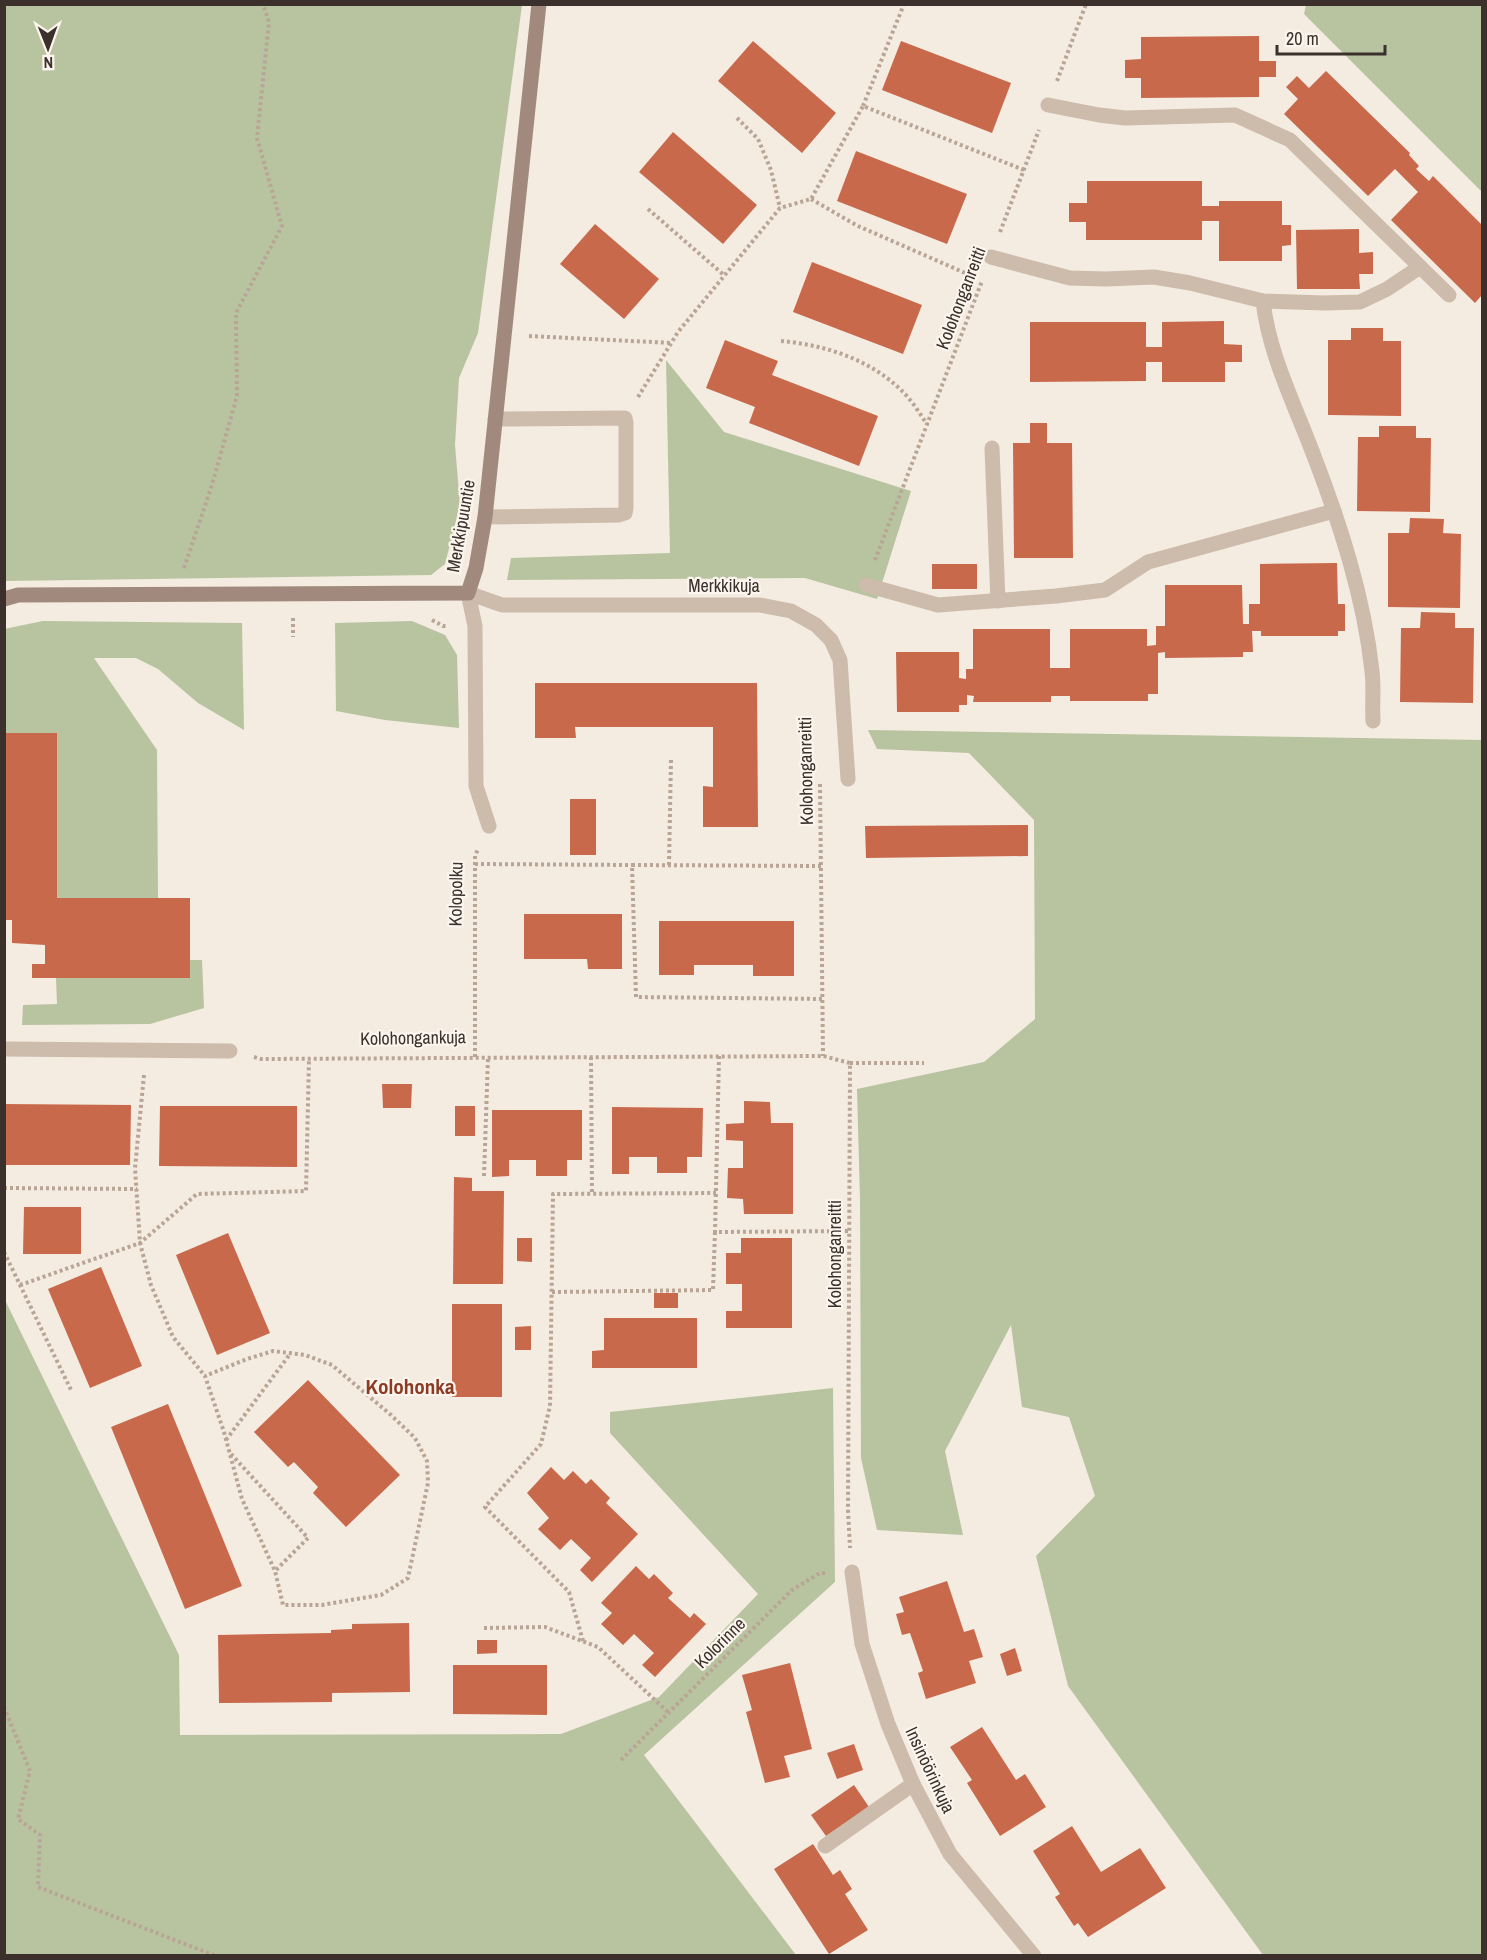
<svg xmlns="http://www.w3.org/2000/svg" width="1487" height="1960" font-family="'Archivo Narrow',sans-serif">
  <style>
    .green { fill: #b8c4a0 }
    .building { fill: #c8694b }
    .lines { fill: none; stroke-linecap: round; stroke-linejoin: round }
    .path { stroke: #b9a596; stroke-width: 4; stroke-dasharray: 3 3; stroke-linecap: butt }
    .lane { stroke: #cdbbac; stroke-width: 15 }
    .street { stroke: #cdbbac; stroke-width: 15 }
    .secondary { stroke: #a18a7d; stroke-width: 15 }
    .labels { text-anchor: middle; stroke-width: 4.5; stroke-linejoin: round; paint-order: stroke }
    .street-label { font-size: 18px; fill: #3b302b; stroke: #fbf5ee }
    .quarter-label { font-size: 21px; font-weight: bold; fill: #8c3b22; stroke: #fbf5ee }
  </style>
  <rect width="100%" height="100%" fill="#f4ebe1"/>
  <!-- green -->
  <g class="green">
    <path d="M4,5H522L478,333L459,378L455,445L460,505L445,564L431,575L5,581Z"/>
    <path d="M1306,5H1482V192L1304,14Z"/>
    <path d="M666,360L724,432L911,491L877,599L805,578L507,580L511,558L670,553Z"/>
    <path d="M43,621L242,623L244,730L198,703L158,669L136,658H94L157,750L158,898H57L5,733L4,629Z"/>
    <path d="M412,621L445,635L457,655L459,728L385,720L336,711L335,623Z"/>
    <path d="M868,730L1482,740V1955H1263L1068,1686L1036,1556L1095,1496L1069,1417L1022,1407L1011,1325L945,1451L963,1535L877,1530L861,1458L860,1199L857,1089L984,1062L1035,1019L1034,820L969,753L877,749Z"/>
    <path d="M190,960H202L204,1008L150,1024L22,1025L23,1005L57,1004L56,978H189Z"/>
    <path d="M5,1300L179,1655L180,1735L561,1734L659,1697L758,1594L610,1433V1412L833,1388L835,1582L644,1755L796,1955H5Z"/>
  </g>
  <!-- building -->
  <g class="building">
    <path d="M1259,36V61H1276V77H1259V97L1141,98V78H1125V60L1141,59V37Z"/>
    <path d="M753,41L836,113L802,153L718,81Z"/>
    <path d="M901,41L1011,83L992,133L882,90Z"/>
    <path d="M1326,71L1410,153L1409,155L1419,166L1416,169L1429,181L1433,176L1482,225V295L1475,303L1391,220L1418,192L1395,169L1368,196L1284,114L1298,99L1286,87L1297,76L1309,88Z"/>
    <path d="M673,132L757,205L723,244L639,172Z"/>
    <path d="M856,151L967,194L947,244L837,201Z"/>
    <path d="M1087,181H1202V206H1219V201H1282V225H1291V245L1282,246V261H1219V221H1202V240H1086V222H1069V203H1087Z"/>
    <path d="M595,224L659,279L624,319L560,264Z"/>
    <path d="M1359,229V253L1373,252V274H1359L1360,289H1297L1296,230Z"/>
    <path d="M812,262L922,305L903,354L793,312Z"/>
    <path d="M1224,321V344L1242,345V362H1225V382H1162V362H1146V381L1030,382V322H1146V347H1162V322Z"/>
    <path d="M1351,328H1383V341H1401V416L1328,415V340H1351Z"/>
    <path d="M725,340L778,361L772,375L878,416L859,466L749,423L755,407L706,388Z"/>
    <path d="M1030,423H1047V443H1072L1073,558H1014L1013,443H1030Z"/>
    <path d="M1379,426H1416V438H1431L1430,512L1357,511L1358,437H1379Z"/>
    <path d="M1410,518L1444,519L1443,533L1461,534L1460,608L1388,607V533H1409Z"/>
    <path d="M1337,563L1338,604H1345V631H1338V636H1261V631H1252L1253,652H1243V657L1165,658V652L1158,653V694H1148V701H1070V696H1051V702H973L974,696L967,695V705H959V712H897L896,652H959V678L966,679V669H973V629H1050V668H1070V629H1147V646L1156,645V626H1165V585H1242L1243,624H1249V604H1260V564Z"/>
    <rect x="932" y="564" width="45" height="25"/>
    <path d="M1421,612L1455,613V628H1474L1473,703L1400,702L1401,628H1420Z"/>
    <path d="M535,683H757L758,827H703V786L713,787V727H575L576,738H535Z"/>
    <path d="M4,733H57V898H190V978H32V964H45V945L12,943V920H4Z"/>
    <rect x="570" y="799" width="26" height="56"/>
    <path d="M1028,825V856L866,858L865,826Z"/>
    <path d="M524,914H622V969H588L587,959H524Z"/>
    <path d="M659,921H794V976H753V965H694V975H659Z"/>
    <path d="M382,1084H412L411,1108H383Z"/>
    <path d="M744,1101L770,1102L771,1123H793V1214H744L743,1199L727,1198L728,1168H743V1141L726,1140V1124L744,1123Z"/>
    <path d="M4,1104L131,1105L130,1165H4Z"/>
    <path d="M160,1106H297V1167L159,1166Z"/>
    <rect x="455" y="1106" width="20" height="30"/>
    <path d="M612,1107L703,1108L702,1157H687V1173H657V1157H629V1174H612Z"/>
    <path d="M492,1110H582V1160H567V1176H536V1160H509V1176L492,1177Z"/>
    <path d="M454,1177L472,1178V1191H504L503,1284H453Z"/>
    <path d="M24,1207H81V1254H23Z"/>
    <path d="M228,1233L270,1333L217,1355L176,1255Z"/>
    <path d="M517,1238H532V1262L517,1261Z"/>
    <path d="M741,1238H792V1328H726V1311H742V1284H726V1253H741Z"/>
    <path d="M101,1267L142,1366L90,1388L48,1289Z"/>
    <rect x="654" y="1293" width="24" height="15"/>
    <rect x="452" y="1304" width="50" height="93"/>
    <path d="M604,1318H697V1368H592V1351L604,1350Z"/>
    <path d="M531,1326V1350H515V1327Z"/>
    <path d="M308,1380L400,1475L346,1527L313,1493L318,1487L294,1462L288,1467L254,1432Z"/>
    <path d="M168,1404L242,1586L185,1609L111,1427Z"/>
    <path d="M551,1467L564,1480L573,1471L586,1484L591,1479L610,1498L606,1503L638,1534L592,1582L580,1570L591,1558L571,1539L560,1550L538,1529L549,1518L527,1493Z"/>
    <path d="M636,1566L649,1579L654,1574L673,1593L668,1598L690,1618L694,1613L706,1624L655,1677L642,1665L654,1653L634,1634L623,1645L601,1624L612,1613L601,1603Z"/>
    <path d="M947,1581L964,1632L974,1629L983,1657L969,1661L976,1683L926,1699L918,1673L923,1671L910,1633L902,1635L896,1614L904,1612L899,1597Z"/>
    <path d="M409,1623L410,1692L332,1693V1702L219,1703L218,1635L331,1633V1630L352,1629V1624Z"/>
    <path d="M477,1640H497V1653L477,1654Z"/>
    <path d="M1015,1648L1022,1671L1007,1676L1000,1654Z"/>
    <path d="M790,1663L812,1749L784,1756L790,1777L765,1783L746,1712L752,1710L742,1675Z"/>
    <path d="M453,1665H547V1715L453,1714Z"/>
    <path d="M982,1727L1016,1780L1025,1774L1046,1807L1000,1836L967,1783L972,1780L950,1747Z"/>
    <path d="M854,1744L863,1770L837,1779L827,1753Z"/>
    <path d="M854,1785L869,1807L826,1836L811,1815Z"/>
    <path d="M1072,1826L1101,1872L1140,1848L1166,1888L1088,1937L1078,1923L1074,1926L1055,1897L1060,1894L1033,1851Z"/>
    <path d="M813,1844L833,1875L840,1870L852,1889L845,1894L868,1930L829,1954L774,1869Z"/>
  </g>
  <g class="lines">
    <!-- path -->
    <g class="path">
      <path d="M1057,81L1086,4"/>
      <path d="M863,106L904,4"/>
      <path d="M737,118L758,139L771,170L780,208"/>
      <path d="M811,199L858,226L972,276"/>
      <path d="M648,209L725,276"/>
      <path d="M1000,232L1039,130"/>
      <path d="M529,336L672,343"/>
      <path d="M781,341C826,345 872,360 904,393C913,402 920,414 927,424"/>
      <path d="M638,397L678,332L780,208L811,199L863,106L1024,170"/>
      <path d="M875,560L982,281"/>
      <path d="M184,568L212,485L237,396L236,313L282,226L257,138L269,22L263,4"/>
      <path d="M293,618V637"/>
      <path d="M432,620L443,626H448"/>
      <path d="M820,784L823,1056"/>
      <path d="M475,864L632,865"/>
      <path d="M669,865L671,759"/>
      <path d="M821,866L632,865L636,997L822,999"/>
      <path d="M719,1056L715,1232L849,1231"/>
      <path d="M254,1057L261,1059L823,1056L850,1063L848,1510L850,1548"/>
      <path d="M475,1057V856L478,849"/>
      <path d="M591,1057L592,1194"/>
      <path d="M850,1063H924"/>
      <path d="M144,1075L135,1168L140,1243L151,1285L173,1337L205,1376L224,1432L242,1499L275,1571L283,1605H322L381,1595L408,1578L428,1483L427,1461L415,1438L391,1415L332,1365L305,1355L273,1351L247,1359L205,1376"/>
      <path d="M484,1176L488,1057"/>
      <path d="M4,1188L137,1189"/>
      <path d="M4,1252L72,1392"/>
      <path d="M20,1285L140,1243L197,1194L306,1191L309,1059"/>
      <path d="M552,1292L713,1290L715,1231"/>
      <path d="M226,1440L290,1354"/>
      <path d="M231,1454L308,1538L275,1571"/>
      <path d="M484,1628L545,1627L598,1647L669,1713"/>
      <path d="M583,1641L569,1592L485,1507L541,1444L550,1406L553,1194L716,1193"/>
      <path d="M4,1707L30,1771L18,1819L40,1835L38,1887L216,1956"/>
      <path d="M621,1760L792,1590L820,1573H827"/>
    </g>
    <!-- lane -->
    <g class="lane">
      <path d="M1048,105L1099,115L1125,118L1235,115L1290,140L1449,295"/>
      <path d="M991,257L1070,278L1106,279L1154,277L1190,283L1263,301L1325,303L1360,302L1387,289L1420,267"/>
      <path d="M1263,301C1269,355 1295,405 1314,456C1340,524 1364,597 1372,671C1374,687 1372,704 1373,721"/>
      <path d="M992,448L998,601"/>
      <path d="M485,517L619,515L625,513L626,508V423L625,418L495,419"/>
      <path d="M866,585L938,605L1056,596L1105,590L1148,562L1334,511"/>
      <path d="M825,1846L913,1784"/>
    </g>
    <!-- street -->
    <g class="street">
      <path d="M468,593L502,605H760L791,611L816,625L831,640L840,660L848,779"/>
      <path d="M468,593L475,626L476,786L489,826"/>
      <path d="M4,1049L230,1051"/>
      <path d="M852,1572L862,1644L888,1724L913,1784L950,1854L1034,1956"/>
    </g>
    <!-- secondary -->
    <path class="secondary" d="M4,599L18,595L468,593L476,568L485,517L539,4"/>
  </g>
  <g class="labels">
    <!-- street labels -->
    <g class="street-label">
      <text transform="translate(961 298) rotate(-69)" y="6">Kolohonganreitti</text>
      <text transform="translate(461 526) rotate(-80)" y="6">Merkkipuuntie</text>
      <text x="724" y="592">Merkkikuja</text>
      <text transform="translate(806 771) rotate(-91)" y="6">Kolohonganreitti</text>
      <text transform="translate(456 894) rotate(-89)" y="6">Kolopolku</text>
      <text transform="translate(413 1038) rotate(-1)" y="6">Kolohongankuja</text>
      <text transform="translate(835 1254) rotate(-90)" y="6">Kolohonganreitti</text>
      <text transform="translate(720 1643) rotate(-45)" y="6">Kolorinne</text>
      <text transform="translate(930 1770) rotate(65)" y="6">Insinöörinkuja</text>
    </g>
    <!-- quarter labels -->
    <g class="quarter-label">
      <text x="410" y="1394">Kolohonka</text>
    </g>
  </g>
  <!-- border -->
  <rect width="1487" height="1960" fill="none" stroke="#3b302b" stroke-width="12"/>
  <!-- north arrow -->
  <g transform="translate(48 48) rotate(179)" stroke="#fbf5ee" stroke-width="4.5" paint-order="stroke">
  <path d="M0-4.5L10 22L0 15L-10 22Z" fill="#3b302b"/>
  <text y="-9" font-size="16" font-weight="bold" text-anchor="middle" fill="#3b302b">N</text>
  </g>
  <!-- scale -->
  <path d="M1277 45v9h108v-9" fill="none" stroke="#3b302b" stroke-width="3"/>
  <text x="1286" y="45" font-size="18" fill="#3b302b" stroke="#fbf5ee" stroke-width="4.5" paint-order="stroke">20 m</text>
</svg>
